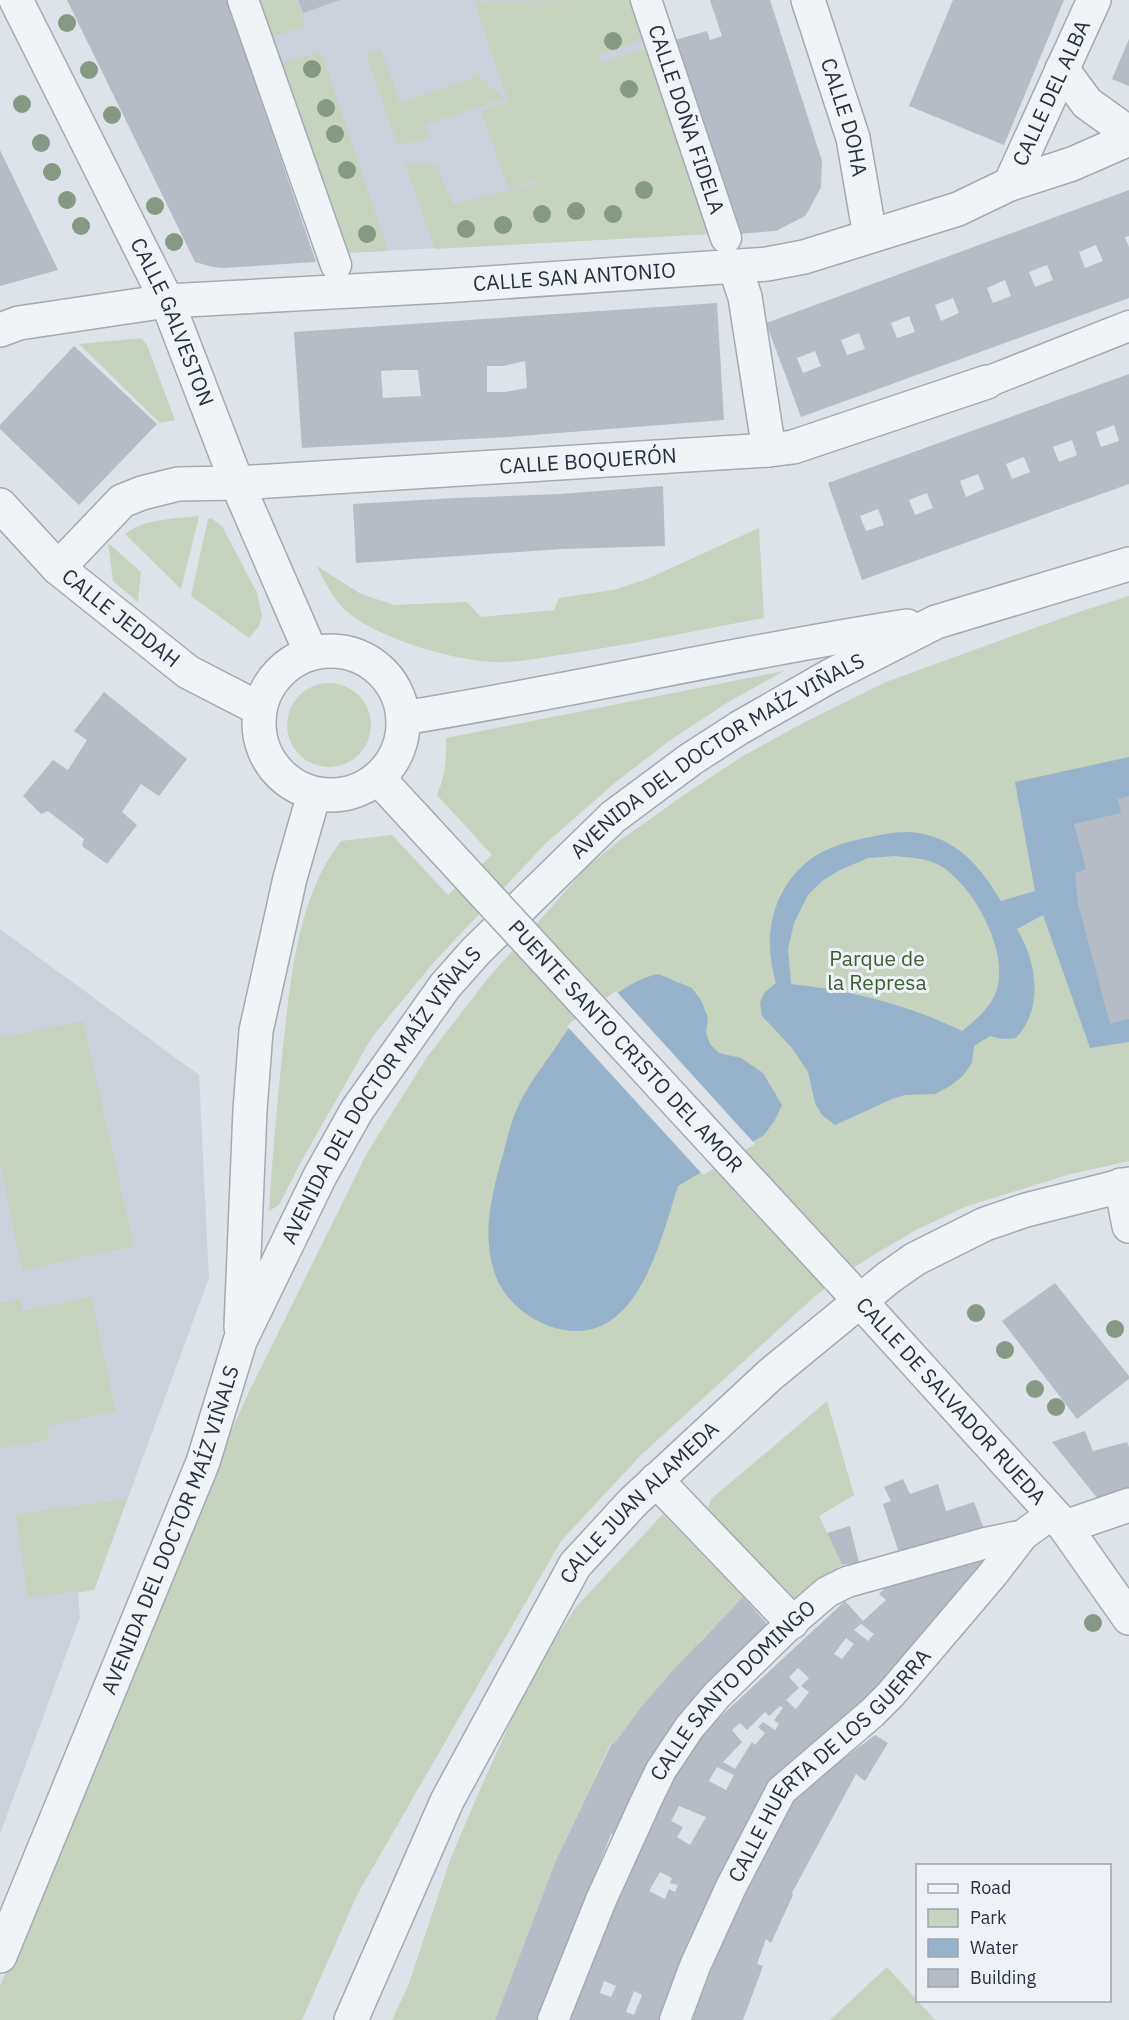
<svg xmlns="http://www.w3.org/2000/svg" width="1129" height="2020" font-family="'IBM Plex Sans',sans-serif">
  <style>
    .built { fill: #ccd2db }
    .green { fill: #c5d3bf }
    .water { fill: #97b3cb; fill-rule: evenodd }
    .pier { fill: #dee3e9 }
    .building { fill: #b5bcc6; fill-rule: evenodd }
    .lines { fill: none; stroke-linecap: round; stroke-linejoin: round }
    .pedestrian-casing { stroke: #a3aab3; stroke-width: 33 }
    .minor-casing { stroke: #a3aab3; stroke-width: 36 }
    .tertiary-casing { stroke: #a3aab3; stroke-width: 36 }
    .pedestrian { stroke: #f1f4f7; stroke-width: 30 }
    .minor { stroke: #f1f4f7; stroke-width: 33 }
    .tertiary { stroke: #f1f4f7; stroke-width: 33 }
    .minor-bridge-casing { stroke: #a3aab3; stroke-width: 36; stroke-linecap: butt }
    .minor-bridge { stroke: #f1f4f7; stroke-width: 33 }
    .tree { fill: #859985 }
    .labels { text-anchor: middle; stroke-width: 6; stroke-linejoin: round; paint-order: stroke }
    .street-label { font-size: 21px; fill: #273141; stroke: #eef2f6 }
    .park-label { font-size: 21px; fill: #3d5d33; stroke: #eef2f6 }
  </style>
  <rect width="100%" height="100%" fill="#dee3e9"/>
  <!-- built -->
  <g class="built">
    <path d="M256,0H631L709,234L344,253Z"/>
    <path d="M0,929L199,1075L209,1278L94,1590L78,1593L80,1617L0,1834Z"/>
  </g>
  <!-- green -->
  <g class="green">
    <path d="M256,0H297L306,27L269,37Z"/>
    <path d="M631,0L644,39L599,55L602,63L647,48L709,234L435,249L405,163L437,165L449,197L455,204L536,184L535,181L509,190L481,111L508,101L474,1Z"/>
    <path d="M381,49L400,103L479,76L504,99L425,125L430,138L398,146L366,54Z"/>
    <path d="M321,52L388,251L344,253L278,65Z"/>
    <path d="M142,338L147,345L175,420L160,423L79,344Z"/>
    <path d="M199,516L181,589L125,534C146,518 174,519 199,516Z"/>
    <path d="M211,518L222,526L257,593L262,616L259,626L249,638L191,596L208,519Z"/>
    <path d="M759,528L764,618C699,630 633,644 567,654C548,656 528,661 509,662C466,665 384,641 350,614C335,603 325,583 317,566L361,594L394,605L467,602L481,617L554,610L559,598L613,590L647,579Z"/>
    <path d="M108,543L141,572L138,602L113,581Z"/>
    <path d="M1129,596V1161L1071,1174L967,1206L916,1230L862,1262L814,1297L641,1455L561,1541L357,1895L302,2020H0V1986L186,1531L248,1394L367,1153L427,1057L489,977L586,868L619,841L684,795L743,756L805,722L886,682L1079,612Z"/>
    <path d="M784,671L730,701L669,741L616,782L546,843L435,961L372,1037L302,1160L279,1205L269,1211C272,1159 277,1108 282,1056C290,986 296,898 341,841L392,835L448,895L492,855L437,795C445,776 447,759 446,738Z"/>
    <circle cx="329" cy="725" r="42"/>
    <path d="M83,1021L134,1246L22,1270L0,1161V1038Z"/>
    <path d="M91,1297L116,1411L47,1426L49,1439L0,1449V1303L20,1299L23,1311Z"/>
    <path d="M827,1401L854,1495L819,1516L842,1565L795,1599L749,1554L708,1508L711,1499Z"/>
    <path d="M127,1499L94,1590L28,1597L16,1514Z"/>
    <path d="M663,1514L743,1597L698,1643L699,1645L642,1707L614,1744L611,1743L556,1860L495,2020H392L408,1986L450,1860L478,1794L533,1672L576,1607Z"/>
    <path d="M887,1967L935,2020H830Z"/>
  </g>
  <!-- water -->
  <g class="water">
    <path d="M1129,757V1042L1090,1048L1043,915L1017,929C1037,962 1044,1008 1016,1038L1002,1039L990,1036L974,1046L972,1063L962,1077L950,1086L935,1094L905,1095L892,1099L835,1125L822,1115L815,1103L808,1072L792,1048L762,1016L760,1002L765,992L776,983C763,940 770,893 807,862C822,849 845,842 865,838C884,834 905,829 924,834C962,843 982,870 1001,901L1035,891L1015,782ZM895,856C912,858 930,858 944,868C975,890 1006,947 998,985C994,1005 977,1019 962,1031C909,1005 849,990 791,984L788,949L794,923L808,895L822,881L840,870L868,858Z"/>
    <path d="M658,974L692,988L701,1000L708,1018L706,1032L710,1044L719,1053L741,1058L763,1073L782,1105L775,1120L764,1135L678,1186C659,1245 635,1356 549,1326C526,1318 503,1298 495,1274C481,1234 492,1194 503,1154C507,1140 510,1125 516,1111C524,1091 539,1071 552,1053C558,1044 565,1032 573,1024C583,1014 598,1006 610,998C627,987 638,978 658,974Z"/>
  </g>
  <!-- pier -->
  <path class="pier" d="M616,991L755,1144L703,1175L567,1026L571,1022Z"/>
  <!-- building -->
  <g class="building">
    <path d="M67,0H227L316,262L224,268L213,267L195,262Z"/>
    <path d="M298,0H340L303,13Z"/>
    <path d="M710,0H770L822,161L821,187L810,208L805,216L776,231L738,234L675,40L707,31L710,40L722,36Z"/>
    <path d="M953,0H1064L1004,145L909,106Z"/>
    <path d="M1129,39V86L1112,79Z"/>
    <path d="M0,150L58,270L0,286Z"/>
    <path d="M1129,190V236L1125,237L1129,247V298L801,417L766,323ZM1096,245L1103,261L1085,268L1079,252ZM1047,265L1053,280L1035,287L1029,272ZM1005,280L1011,296L993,303L987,288ZM953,298L959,313L941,321L935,305ZM909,316L915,332L897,338L891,323ZM859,333L865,349L847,355L841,340ZM815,351L821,366L803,373L797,358Z"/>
    <path d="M717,303L724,420L508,437L302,448L294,332ZM525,361L527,388L505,392H487V366H503ZM400,370H418L421,396L383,398L381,371Z"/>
    <path d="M74,346L157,424L79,505L0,429V425Z"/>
    <path d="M1129,374V484L862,580L828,483ZM1114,425L1119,441L1101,447L1096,432ZM1072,440L1077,455L1059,462L1053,447ZM1024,457L1030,472L1012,479L1006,464ZM978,474L984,489L966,497L960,481ZM927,493L933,508L915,515L909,500ZM878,509L884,525L866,531L860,516Z"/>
    <path d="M663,486L665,546L562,549L356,563L353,504L455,498L560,494Z"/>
    <path d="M104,692L187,759L159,796L141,784L122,812L137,825L107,864L82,846L84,839L48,811L41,814L23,796L53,760L68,770L87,740L74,731Z"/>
    <path d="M1129,796V1019L1110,1024L1078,904L1075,873L1086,869L1074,824L1121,813L1118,799Z"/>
    <path d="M1055,1283L1129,1376V1379L1077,1419L1002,1321Z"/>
    <path d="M1085,1431L1093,1451L1127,1442L1129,1447V1488L1098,1499L1052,1442Z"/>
    <path d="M903,1479L910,1494L938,1484L946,1511L974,1502L984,1529L899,1553L883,1504L891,1501L884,1487Z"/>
    <path d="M850,1526L859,1562L842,1565L827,1533Z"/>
    <path d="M982,1556L986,1564L884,1690L814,1750L663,2020H568L604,1918L693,1737L721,1716L845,1601L863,1621L886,1600L879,1594L889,1584ZM861,1624L874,1634L868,1641L854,1630ZM846,1638L854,1644L842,1659L834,1654ZM798,1668L809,1678L801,1686L809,1692L796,1709L786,1700L799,1688L789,1677ZM780,1706L783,1708L774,1720L779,1724L775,1730L763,1722L758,1727L765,1733L755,1745L752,1742L735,1769L723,1762L742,1742L732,1730L740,1723L747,1730L765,1712L769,1716ZM717,1767L734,1775L726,1790L709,1781ZM679,1806L706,1817L690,1845L677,1837L683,1827L671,1821ZM660,1872L672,1878L670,1883L678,1885L675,1892L669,1889L665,1899L649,1891ZM604,1981L616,1986L611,1997L600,1993ZM634,1991L642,1995L634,2015L626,2012Z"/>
    <path d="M743,1597L771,1628L629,1805L613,1835L611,1834L540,2020H495L556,1860L612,1743L614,1744L642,1706L676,1667Z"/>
    <path d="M875,1735L888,1743L865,1781L856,1774L792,1893L793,1895L771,1943L766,1939L757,1964L763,1966L743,2020H692L730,1920L795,1795Z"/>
  </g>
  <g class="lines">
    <defs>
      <g id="pedestrian">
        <path d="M243,0L336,265"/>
        <path id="s1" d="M646,0L726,238"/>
        <path d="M987,382L1129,326"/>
        <path id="s2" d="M553,2020L601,1900L646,1801L661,1770L689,1728L717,1695L792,1622L827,1592L847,1582L986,1543L1023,1535L1052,1514"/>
        <path id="s3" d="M675,2020L695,1966L731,1887L781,1791L872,1713L891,1694L993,1574L1023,1535"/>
      </g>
      <g id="minor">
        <path id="s4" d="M16,0L167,301L237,483L311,653"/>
        <path id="s5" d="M808,0L853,138L870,236"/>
        <path d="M1062,69L1087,103L1129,133"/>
        <path id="s6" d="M1010,184L1094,0"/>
        <path d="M735,267L745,297L769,450"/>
        <path id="s7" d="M0,330L19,323L167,301L443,286L767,264L804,257L958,209L1010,184L1072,164L1129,139"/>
        <path id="s8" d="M0,505L58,568L188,672L260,709"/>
        <path id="s9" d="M58,568L122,501L142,493L178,484L237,483L769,450L793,447L987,382"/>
        <circle cx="331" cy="723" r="72"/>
        <path d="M378,778L414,817"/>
        <path d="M1121,1185L1129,1226"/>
        <path id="s10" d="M840,1279L1065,1527L1129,1618"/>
        <path d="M656,1480L792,1622"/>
        <path d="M1065,1527L1129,1505"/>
      </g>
      <g id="tertiary">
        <path d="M403,718C572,691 738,652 907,626"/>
        <path d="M241,1327L250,1110L256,1031L290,878L314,794"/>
        <path id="s11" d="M0,1956L203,1462L240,1341L320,1176L357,1110L445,986L476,951L613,817L691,759L739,728L830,676L936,622L1129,564"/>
        <path id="s12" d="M351,2020L447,1801L575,1565L633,1502L771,1374L888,1278L915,1259L985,1224L1026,1210L1129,1184"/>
      </g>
    </defs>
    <!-- pedestrian casing -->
    <use href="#pedestrian" class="pedestrian-casing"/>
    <!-- minor casing -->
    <use href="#minor" class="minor-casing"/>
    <!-- tertiary casing -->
    <use href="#tertiary" class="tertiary-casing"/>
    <!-- pedestrian -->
    <use href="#pedestrian" class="pedestrian"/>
    <!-- minor -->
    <use href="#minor" class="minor"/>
    <!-- tertiary -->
    <use href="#tertiary" class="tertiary"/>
    <defs>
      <g id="minor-bridge">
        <path id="s13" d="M414,817L837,1276"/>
      </g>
    </defs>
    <!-- minor-bridge casing -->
    <use href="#minor-bridge" class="minor-bridge-casing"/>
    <!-- minor-bridge -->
    <use href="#minor-bridge" class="minor-bridge"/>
  </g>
  <!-- trees -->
  <g class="tree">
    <circle cx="67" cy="23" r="9"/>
    <circle cx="613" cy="41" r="9"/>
    <circle cx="312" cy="69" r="9"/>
    <circle cx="89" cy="70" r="9"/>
    <circle cx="629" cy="89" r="9"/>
    <circle cx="22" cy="104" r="9"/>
    <circle cx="326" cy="108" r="9"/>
    <circle cx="112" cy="115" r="9"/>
    <circle cx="335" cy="134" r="9"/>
    <circle cx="41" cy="143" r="9"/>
    <circle cx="347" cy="170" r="9"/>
    <circle cx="52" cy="172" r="9"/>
    <circle cx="644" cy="190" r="9"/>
    <circle cx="67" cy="200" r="9"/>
    <circle cx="155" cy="206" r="9"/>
    <circle cx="576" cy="211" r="9"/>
    <circle cx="542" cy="214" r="9"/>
    <circle cx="613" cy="214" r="9"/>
    <circle cx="503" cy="225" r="9"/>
    <circle cx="81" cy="226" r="9"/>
    <circle cx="466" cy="229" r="9"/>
    <circle cx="367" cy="234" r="9"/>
    <circle cx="174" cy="242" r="9"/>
    <circle cx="976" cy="1313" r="9"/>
    <circle cx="1115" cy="1329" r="9"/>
    <circle cx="1005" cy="1350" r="9"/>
    <circle cx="1035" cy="1389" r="9"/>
    <circle cx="1056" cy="1407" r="9"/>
    <circle cx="1093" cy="1623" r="9"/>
  </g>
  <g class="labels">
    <!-- street labels -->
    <g class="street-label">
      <text dy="7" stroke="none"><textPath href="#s6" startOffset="100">CALLE DEL ALBA</textPath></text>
      <text dy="7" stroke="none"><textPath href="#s5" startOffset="123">CALLE DOHA</textPath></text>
      <text dy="7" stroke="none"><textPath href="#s1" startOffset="126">CALLE DOÑA FIDELA</textPath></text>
      <text dy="7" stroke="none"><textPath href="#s7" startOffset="578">CALLE SAN ANTONIO</textPath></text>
      <text dy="7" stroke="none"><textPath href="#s4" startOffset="358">CALLE GALVESTON</textPath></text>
      <text dy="7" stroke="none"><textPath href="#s9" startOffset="562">CALLE BOQUERÓN</textPath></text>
      <text dy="7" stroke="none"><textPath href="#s8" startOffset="166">CALLE JEDDAH</textPath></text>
      <text dy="7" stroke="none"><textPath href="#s11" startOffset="1431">AVENIDA DEL DOCTOR MAÍZ VIÑALS</textPath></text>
      <text dy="7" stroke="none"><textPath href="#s13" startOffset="312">PUENTE SANTO CRISTO DEL AMOR</textPath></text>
      <text dy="7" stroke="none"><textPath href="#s11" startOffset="945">AVENIDA DEL DOCTOR MAÍZ VIÑALS</textPath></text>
      <text dy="7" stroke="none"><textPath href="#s10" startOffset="165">CALLE DE SALVADOR RUEDA</textPath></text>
      <text dy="7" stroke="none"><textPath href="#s12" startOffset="597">CALLE JUAN ALAMEDA</textPath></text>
      <text dy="7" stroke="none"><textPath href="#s11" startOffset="459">AVENIDA DEL DOCTOR MAÍZ VIÑALS</textPath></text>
      <text dy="7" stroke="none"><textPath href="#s2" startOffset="380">CALLE SANTO DOMINGO</textPath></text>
      <text dy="7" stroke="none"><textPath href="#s3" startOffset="303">CALLE HUERTA DE LOS GUERRA</textPath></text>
    </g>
    <!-- park labels -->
    <g class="park-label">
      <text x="877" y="966">Parque de<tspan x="877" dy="24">la Represa</tspan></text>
    </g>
  </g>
  <!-- legend -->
  <rect x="916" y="1864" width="195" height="138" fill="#eef2f6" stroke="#9ea5ae" stroke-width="1.5"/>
  <rect x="928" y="1884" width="30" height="9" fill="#f1f4f7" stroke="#9ea5ae" stroke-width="1.5"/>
  <text x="970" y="1894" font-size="18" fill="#273141">Road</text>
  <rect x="928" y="1909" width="30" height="18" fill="#c5d3bf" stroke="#9ea5ae" stroke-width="1.5"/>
  <text x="970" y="1924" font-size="18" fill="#273141">Park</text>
  <rect x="928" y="1939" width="30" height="18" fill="#97b3cb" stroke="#9ea5ae" stroke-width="1.5"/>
  <text x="970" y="1954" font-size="18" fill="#273141">Water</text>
  <rect x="928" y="1969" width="30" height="18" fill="#b5bcc6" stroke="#9ea5ae" stroke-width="1.5"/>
  <text x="970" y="1984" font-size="18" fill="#273141">Building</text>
</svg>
